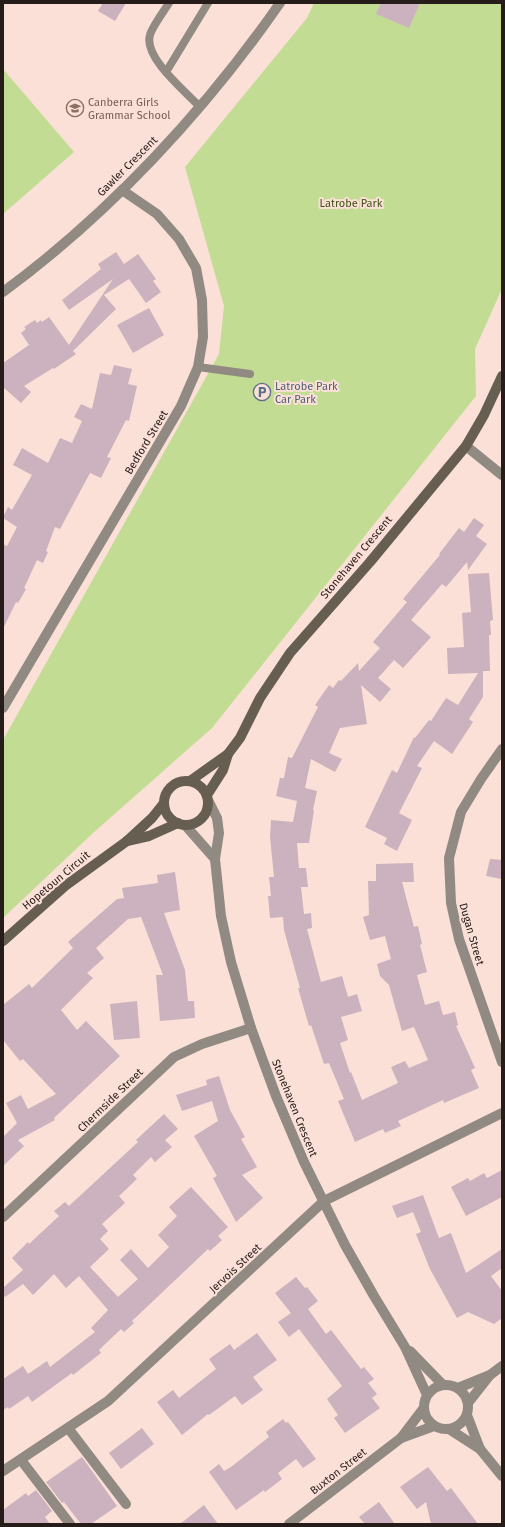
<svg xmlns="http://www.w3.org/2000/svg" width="505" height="1527" font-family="'Fira Sans',sans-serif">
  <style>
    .green { fill: #c2dc93 }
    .building { fill: #cbb2be }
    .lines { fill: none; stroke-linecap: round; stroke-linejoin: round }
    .service { stroke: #908a82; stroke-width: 8 }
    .minor { stroke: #908a82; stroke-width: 10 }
    .tertiary { stroke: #908a82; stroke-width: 10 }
    .secondary { stroke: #675e52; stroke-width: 10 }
    .labels { text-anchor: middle; stroke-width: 4; stroke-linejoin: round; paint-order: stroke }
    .education-label { font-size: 11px; fill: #785e54; stroke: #fbe0d7; text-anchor: start }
    .street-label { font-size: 11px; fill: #261c19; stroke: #fbe0d7 }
    .park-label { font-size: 11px; fill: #405315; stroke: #fbe0d7 }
    .service-label { font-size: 11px; fill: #4e5e75; stroke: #fbe0d7; text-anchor: start }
  </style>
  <rect width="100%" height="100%" fill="#fbe0d7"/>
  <!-- green -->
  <g class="green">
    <path d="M314,3H502L501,291L475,349L476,396L212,728L93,833L3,918V740L219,354L224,306L185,167L307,18Z"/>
    <path d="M3,69L74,152L3,214Z"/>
  </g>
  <!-- building -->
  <g class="building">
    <path d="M103,3H126L115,21L98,11Z"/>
    <path d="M381,3H420L409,28L376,14Z"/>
    <path d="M116,252L124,264L138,254L156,279L153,281L161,292L146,303L129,279L104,295L116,309L73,351L76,354L54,369L53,368L24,386L31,392L21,403L3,387V363L29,345L21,333L26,329L24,327L35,320L37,323L41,320L42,322L49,317L69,345L113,279L69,310L62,300L101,269L98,264Z"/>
    <path d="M149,308L164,335L133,353L117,325Z"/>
    <path d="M114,365L132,369L128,384L137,386L129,421L126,420L107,457L111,458L101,478L90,473L60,529L55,527L46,551L48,552L43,563L37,560L24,588L26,589L18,603L16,602L3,629V544L7,546L17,527L3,518V517L8,507L12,510L32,475L13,465L22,448L48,463L60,438L72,443L82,421L74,417L81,404L92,409L100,373L111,375Z"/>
    <path d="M474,518L484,525L476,536L487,544L468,570L467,562L446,587L442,584L411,620L431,637L403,668L394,660L378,678L391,689L380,702L361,685L367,724L340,728L329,753L342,759L335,772L311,759L305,788L317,791L313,810H314L309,843H297L299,868H306L308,887H301L304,914L311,913L312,928L307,929L321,982L342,976L348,997L357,994L362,1011L341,1017L348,1040L340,1043L350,1073L351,1072L362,1100L398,1083L391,1067L405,1061L409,1068L428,1060L414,1027L402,1031L389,985L380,976L377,964L391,959L385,936L370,940L363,917L369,915L368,881H376V864L413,863L414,882H402L414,927L418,926L422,944L420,945L427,972L417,975L425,1005L439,1001L443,1015L455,1012L458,1025L456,1026L475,1068L471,1070L479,1088L444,1103L443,1100L398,1121L401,1126L385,1133L383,1129L355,1142L338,1101L344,1099L329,1063L324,1064L311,1025L309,1026L298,988H300L284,930L283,917L270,918L268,896H271L269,877H274L270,837L271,820L293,822L297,801L276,796L280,778H284L288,757L292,758L318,707L315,705L329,685L333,688L339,680L341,681L358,663L359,671L380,648L373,642L407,602L403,599L440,555L439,554L459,528L464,532Z"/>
    <path d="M489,573L493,620L490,621L491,635H489L490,671H483V697L469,719L473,722L452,754L434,741L417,766L422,768L399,813L412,820L397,851L384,844L387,838L365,827L392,770L397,773L414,737L415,738L429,720L431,721L446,698L458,705L478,673L448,674L447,648L464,647L462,613L471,612L468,574Z"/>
    <path d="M490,859L502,860V879L486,876Z"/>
    <path d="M175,872L180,910L164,913L185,970L188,1001H194L195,1018L160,1021L156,975H163L141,917L128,919L96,948L104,958L87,973L93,978L61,1010L77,1030L86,1021L120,1056L54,1118L55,1120L18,1140L24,1146L3,1166V1137L17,1123L6,1103L21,1095L28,1109L56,1094L23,1059L20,1061L3,1040V1005L29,984L32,988L73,948L68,942L117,899L124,898L122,888L158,883L157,875Z"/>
    <path d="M137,1001L140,1038L114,1040L110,1004Z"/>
    <path d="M219,1076L230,1110L245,1137L241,1139L257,1167L242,1175L263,1198L236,1222L213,1178L217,1176L194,1136L218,1121L212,1101L182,1111L176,1095L207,1085L206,1080Z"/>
    <path d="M164,1114L178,1129L165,1140L172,1147L155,1162L151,1157L133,1175L137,1179L119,1196L125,1203L102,1224L108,1231L100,1239L109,1249L90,1267L118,1297L138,1279L120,1260L131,1249L148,1268L169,1247L158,1235L177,1216L169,1207L191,1187L228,1227L218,1236L222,1240L210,1251L208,1249L132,1321L134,1323L124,1332L121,1329L99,1350L101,1353L73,1375L72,1373L32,1402L28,1396L9,1409L8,1407L3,1410V1379L23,1366L28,1374L47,1361L50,1367L95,1332L91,1328L108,1310L79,1276L66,1288L54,1274L33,1295L23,1284L5,1297L3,1295V1288L23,1270L12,1258L28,1242L29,1244L59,1216L54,1211L65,1202L69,1206L138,1142L136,1140Z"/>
    <path d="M502,1170V1197L466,1216L451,1187L468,1178L470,1181L484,1173L487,1178Z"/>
    <path d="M423,1195L439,1238L451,1233L466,1273L502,1249V1268L491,1276L502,1291V1318L494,1324L468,1312L457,1318L430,1269L416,1234L421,1232L413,1212L397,1218L392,1206Z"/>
    <path d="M296,1277L305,1288L307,1287L318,1301L308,1309L326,1334L331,1330L361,1369L364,1367L374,1379L368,1383L377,1394L372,1398L380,1408L345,1433L334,1418L338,1415L327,1399L342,1386L299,1329L289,1337L278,1322L291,1313L275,1293Z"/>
    <path d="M257,1333L277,1360L253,1377L263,1390L242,1405L235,1396L209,1415L208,1414L182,1435L157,1402L173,1390L179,1398L216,1369L209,1359L230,1344L234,1350Z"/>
    <path d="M283,1419L286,1423L288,1422L316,1459L303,1468L296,1459L278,1473L282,1479L265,1492L264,1490L236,1510L209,1472L219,1464L224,1471L231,1467L269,1437L266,1432Z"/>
    <path d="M142,1428L154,1444L121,1469L109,1453Z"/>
    <path d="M82,1457L117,1506L91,1524H81L64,1502L62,1503L46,1482Z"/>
    <path d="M428,1467L447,1491L451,1488L478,1524H431L426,1502L417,1509L400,1487Z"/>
    <path d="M36,1490L52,1511L45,1517L50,1524H3V1510L26,1493L28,1496Z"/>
    <path d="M379,1502L395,1524H365L359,1517Z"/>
    <path d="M204,1505L218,1524H180Z"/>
  </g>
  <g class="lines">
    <!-- service -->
    <g class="service">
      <path d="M169,3C164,11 152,27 150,35C143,57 186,92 200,107"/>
      <path d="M166,72L208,3"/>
      <path d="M198,367L250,374"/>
    </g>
    <!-- minor -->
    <g class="minor">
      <path d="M3,292C109,214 205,111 280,3"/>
      <path d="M466,446L502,475"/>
      <path d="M3,708L181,406L198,367L203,337L202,300L196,268L179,239L157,214L122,190"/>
      <path d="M502,749L481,779L461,812L449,858L451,903L459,939L502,1062"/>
      <path d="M3,1217L174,1057L202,1044L251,1028"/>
      <path d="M458,1388L490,1375L502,1366"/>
      <path d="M468,1403L490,1375"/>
      <path d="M68,1428L126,1504"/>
      <path d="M401,1438L434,1426"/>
      <path d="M21,1460L70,1524"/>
      <path d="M3,1471L108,1401L324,1201L502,1113"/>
      <path d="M289,1524L401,1438L423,1409"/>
    </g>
    <!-- tertiary -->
    <g class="tertiary">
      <path d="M209,802L217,818L219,833L215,859L221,916L231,962L251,1028L276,1096L304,1162L345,1245L374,1296L405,1347L427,1395"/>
      <path d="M185,825L215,859"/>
      <path d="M410,1351L443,1385"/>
      <circle cx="446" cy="1407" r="22"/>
      <path d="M467,1415L480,1449L502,1476"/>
      <path d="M449,1429L480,1449"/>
    </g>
    <!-- secondary -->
    <g class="secondary">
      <circle cx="186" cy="803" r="22"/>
      <path d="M190,781L228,754L240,738L260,698L290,653L370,562L466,446L484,415L502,376"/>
      <path d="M207,795L223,770L228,754"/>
      <path d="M127,841L149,836L178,823"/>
      <path d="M3,941L65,886L127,841L152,818L164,803"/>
    </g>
  </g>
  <!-- icons -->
  <defs>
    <symbol id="school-ring" viewBox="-11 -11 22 22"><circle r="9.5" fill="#fbe0d7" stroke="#8d6e63" stroke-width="1.5"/><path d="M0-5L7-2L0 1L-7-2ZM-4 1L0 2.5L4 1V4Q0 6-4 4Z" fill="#8d6e63"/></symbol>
    <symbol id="parking-ring" viewBox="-11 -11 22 22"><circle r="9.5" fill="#fbe0d7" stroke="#5c6f8a" stroke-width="1.5"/><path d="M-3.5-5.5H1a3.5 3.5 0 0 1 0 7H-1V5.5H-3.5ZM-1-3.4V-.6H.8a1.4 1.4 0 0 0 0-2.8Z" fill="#5c6f8a"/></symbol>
  </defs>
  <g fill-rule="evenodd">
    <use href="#school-ring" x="65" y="98" width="20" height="20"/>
    <use href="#parking-ring" x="252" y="382" width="20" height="20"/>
  </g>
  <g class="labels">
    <!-- education labels -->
    <g class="education-label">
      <text x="88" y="106">Canberra Girls<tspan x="88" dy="13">Grammar School</tspan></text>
    </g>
    <!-- street labels -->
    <g class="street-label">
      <text transform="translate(127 166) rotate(-45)" y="4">Gawler Crescent</text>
      <text transform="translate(146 442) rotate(-59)" y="4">Bedford Street</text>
      <text transform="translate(356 557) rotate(-50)" y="4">Stonehaven Crescent</text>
      <text transform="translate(56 880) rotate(-40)" y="4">Hopetoun Circuit</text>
      <text transform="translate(472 934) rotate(74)" y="4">Dugan Street</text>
      <text transform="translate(110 1100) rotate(-44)" y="4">Chermside Street</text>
      <text transform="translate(295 1108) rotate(68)" y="4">Stonehaven Crescent</text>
      <text transform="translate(235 1268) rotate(-43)" y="4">Jervois Street</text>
      <text transform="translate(338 1471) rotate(-38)" y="4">Buxton Street</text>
    </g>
    <!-- park labels -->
    <g class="park-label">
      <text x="351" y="207">Latrobe Park</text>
    </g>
    <!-- service labels -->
    <g class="service-label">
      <text x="275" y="390">Latrobe Park<tspan x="275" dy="13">Car Park</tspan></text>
    </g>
  </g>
  <!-- border -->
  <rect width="505" height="1527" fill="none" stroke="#261c19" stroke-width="8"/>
</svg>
